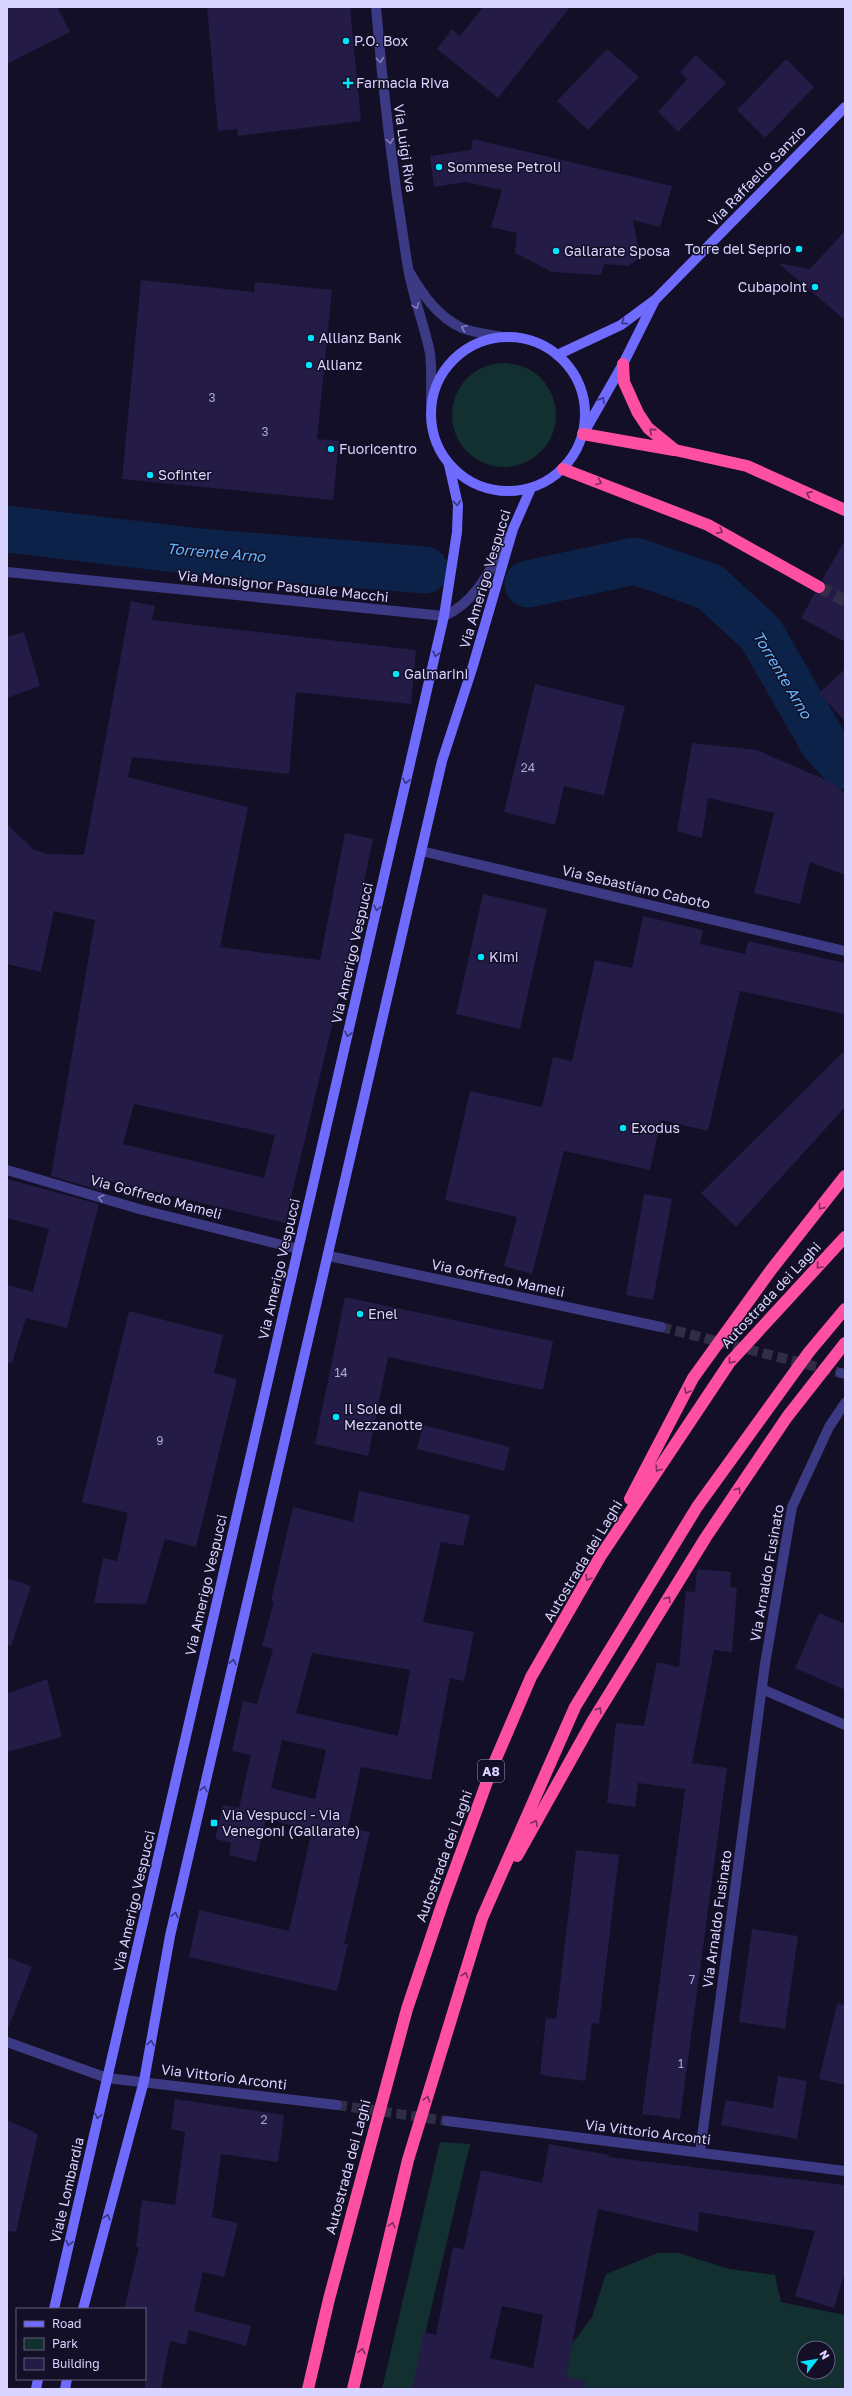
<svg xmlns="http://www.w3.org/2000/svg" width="852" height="2396" font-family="'Golos Text',sans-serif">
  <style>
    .green { fill: #12302f; fill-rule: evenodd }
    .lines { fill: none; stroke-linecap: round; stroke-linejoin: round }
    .river { stroke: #0c2248; stroke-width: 47 }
    .building { fill: #241b47; fill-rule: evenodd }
    .minor-tunnel { stroke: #312d47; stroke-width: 10; stroke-dasharray: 10 5; stroke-linecap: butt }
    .tertiary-tunnel { stroke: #312d47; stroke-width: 10; stroke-dasharray: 10 5; stroke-linecap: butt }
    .motorway-tunnel { stroke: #312d47; stroke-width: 12; stroke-dasharray: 12 6; stroke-linecap: butt }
    .minor { stroke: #3d3a85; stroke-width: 10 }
    .tertiary { stroke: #3d3a85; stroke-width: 10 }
    .secondary { stroke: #6f6bff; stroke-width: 10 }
    .motorway { stroke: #ff4fa3; stroke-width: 12 }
    .oneway { stroke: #837fbc }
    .oneway2 { stroke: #38347d }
    .oneway3 { stroke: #7d2c5e }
    .poi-dot { fill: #00e5ff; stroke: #130f26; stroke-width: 1.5 }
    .labels { text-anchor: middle; stroke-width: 3; stroke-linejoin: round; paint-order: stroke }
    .number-label { font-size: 12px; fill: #aca6d1 }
    .shield { fill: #130f26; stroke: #9e99be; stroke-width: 1 }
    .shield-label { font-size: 13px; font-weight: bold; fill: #d9d4ff }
    .poi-label { font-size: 14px; fill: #d9d4ff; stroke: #130f26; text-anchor: start }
    .street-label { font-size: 14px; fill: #d9d4ff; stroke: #130f26 }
    .water-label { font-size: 15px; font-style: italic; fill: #62b6ff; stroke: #130f26 }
  </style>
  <rect width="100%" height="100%" fill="#130f26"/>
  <!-- green -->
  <g class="green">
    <circle cx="504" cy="415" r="52"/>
    <path d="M440,2142L470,2144L412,2389H382Z"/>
    <path d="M658,2253H679L729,2269L775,2275L781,2302L845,2315V2389H563L572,2344L592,2317L606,2274ZM804,2348H828V2372H804Z"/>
  </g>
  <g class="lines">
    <!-- river -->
    <g class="river">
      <path d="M7,529L200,552L425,570"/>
      <path d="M528,584L635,561L710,587L761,634L824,744L845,766"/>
    </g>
  </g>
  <!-- building -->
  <g class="building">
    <path d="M7,7H57L70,32L7,64Z"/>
    <path d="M207,7H350L361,121L238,136L237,129L218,131Z"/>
    <path d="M483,7H570L498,98L437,49L452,29L460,36Z"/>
    <path d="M607,49L639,77L588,130L557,101Z"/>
    <path d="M696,55L726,83L678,132L658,112L687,79L680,72Z"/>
    <path d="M786,59L814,87L765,138L737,110Z"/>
    <path d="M473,139L672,186L660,227L633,220L640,258L628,266L604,264L601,275L552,272L515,253L517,233L491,227L502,190L466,182L434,187L430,156L471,150Z"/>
    <path d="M845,231V320L778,263L810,269Z"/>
    <path d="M141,280L254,292L255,282L332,290L317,439L339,441L333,500L122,479Z"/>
    <path d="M845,540V642L801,618L815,593L822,594L826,590V584L822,580Z"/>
    <path d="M131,601L155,606L152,620L416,650L411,704L296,692L289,774L132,757L128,777L248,807L220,947L320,960L345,833L373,839L350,950L285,1223L105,1180L102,1191L51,1176L95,920L54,911L41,972L7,964V824L33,849L47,854L84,855ZM134,1104L275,1135L264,1178L123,1144Z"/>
    <path d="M24,632L40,686L7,698V637Z"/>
    <path d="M845,669V721L819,693Z"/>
    <path d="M535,684L625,706L604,796L564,786L555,825L504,812Z"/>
    <path d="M692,743L757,750L833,783L845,794V875L810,862L800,904L754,893L774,813L708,798L702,838L677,831Z"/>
    <path d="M483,894L547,909L520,1029L456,1014Z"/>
    <path d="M643,916L703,930L700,944L745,954L748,941L845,963V1014L740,991L708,1131L661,1120L650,1170L564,1151L532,1274L504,1266L517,1217L445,1200L470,1091L542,1107L553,1057L572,1061L595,960L632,968Z"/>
    <path d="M845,1050V1107L736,1227L701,1193Z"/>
    <path d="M7,1179L99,1204L67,1328L26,1318L12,1363H7V1285L33,1292L49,1229L7,1218Z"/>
    <path d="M644,1194L672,1199L653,1300L626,1295Z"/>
    <path d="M345,1297L553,1341L543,1390L388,1357L368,1456L315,1444Z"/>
    <path d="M129,1311L223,1335L214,1373L237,1379L196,1547L165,1539L146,1604L94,1603L103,1558L117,1561L128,1513L82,1502Z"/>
    <path d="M423,1425L510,1447L504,1471L417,1449Z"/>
    <path d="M359,1491L470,1515L463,1546L441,1542L423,1622L474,1632L464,1681L450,1678L431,1780L361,1767L348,1827L370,1832L344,1944H348L337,1991L189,1957L199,1910L289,1931L312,1830L266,1819L256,1862L229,1855L231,1843L215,1839L223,1805L239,1808L251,1755L232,1751L243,1701L257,1704L273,1649L262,1646L274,1601H271L293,1507L353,1522ZM312,1653L410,1670L398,1736L296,1713ZM282,1740L326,1750L315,1799L271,1788Z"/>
    <path d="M697,1569L731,1572L730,1587L737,1588L732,1652L714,1650L692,1763L727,1768L680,2119L642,2114L685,1789L638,1783L635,1807L607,1803L616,1723L644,1726L657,1662L679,1667L686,1591L695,1592Z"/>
    <path d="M7,1578L31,1586L11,1646L7,1645Z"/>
    <path d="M819,1613L845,1624V1690L795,1668Z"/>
    <path d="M47,1679L62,1737L7,1752V1694Z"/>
    <path d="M576,1850L619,1855L599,2024L592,2023L585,2081L540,2075L546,2018L556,2019Z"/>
    <path d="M752,1929L798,1936L785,2029L739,2022Z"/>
    <path d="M7,1957L32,1967L9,2026H7Z"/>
    <path d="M837,2004L845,2005V2085L819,2079Z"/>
    <path d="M778,2076L807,2081L797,2139L721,2125L726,2100L773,2108Z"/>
    <path d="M175,2099L284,2115L278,2162L221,2154L212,2217L238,2223L224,2277L203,2272L194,2311L251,2326L246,2346L189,2330L186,2345L170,2341L161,2389H145V2309H124L139,2247H136L142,2200L175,2205L185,2132L171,2129Z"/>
    <path d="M7,2120L38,2134L16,2232L7,2231Z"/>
    <path d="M549,2144L609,2155L608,2157L845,2185V2272L834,2308L795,2296L815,2231L699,2212L698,2232L598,2209L566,2376L586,2381L585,2389H412L424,2332L436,2335L453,2247L464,2249L481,2170L542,2183ZM502,2306L543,2315L533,2368L490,2358Z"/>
  </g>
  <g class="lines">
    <!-- minor-tunnel -->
    <path class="minor-tunnel" d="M661,1327L841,1373"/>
    <!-- tertiary-tunnel -->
    <path class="tertiary-tunnel" d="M337,2105L447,2121"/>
    <!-- motorway-tunnel -->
    <path class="motorway-tunnel" d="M819,587L845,601"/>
    <!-- minor -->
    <g class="minor">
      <path d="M410,273C423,295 438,317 462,328C474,333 489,334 502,337"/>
      <path d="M7,572L444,616C477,602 492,566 508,537"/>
      <path d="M421,851L845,951"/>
      <path d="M7,1170L139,1209L298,1249"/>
      <path d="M329,1256L661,1327"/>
      <path d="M841,1373L845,1374"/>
      <path d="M762,1689L845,1725"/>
      <path d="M700,2152L765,1664L792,1507L829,1427L845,1403"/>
    </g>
    <!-- tertiary -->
    <g class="tertiary">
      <path d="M376,7C383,94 394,182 408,268C413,297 424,324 430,353C432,369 431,388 431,404"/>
      <path d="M7,2042L107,2078L337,2105"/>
      <path d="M447,2121L845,2171"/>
    </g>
    <!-- secondary -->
    <g class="secondary">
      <circle cx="508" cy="414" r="77"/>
      <path d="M557,355L621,325L656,299L845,107"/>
      <path d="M586,429L623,364L654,302"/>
      <path d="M54,2309L444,616L457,532L458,505L449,465"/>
      <path d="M83,2309L144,2081L170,1936L442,761L472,669L513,529L531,488"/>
      <path d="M36,2389L38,2379"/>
      <path d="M65,2389L67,2379"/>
    </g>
    <!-- motorway -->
    <g class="motorway">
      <path d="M623,364L624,382L638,413L648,428L675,450L747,466L845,510"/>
      <path d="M583,434L674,450"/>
      <path d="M563,469L708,525L819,587"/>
      <path d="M630,1499L693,1378L771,1270L845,1176"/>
      <path d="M517,1856L592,1722L706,1537L787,1417L845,1343"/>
      <path d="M308,2389L329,2299L407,2009L443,1902L492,1768L531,1677L600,1557L730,1362L845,1237"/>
      <path d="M353,2389L408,2160L482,1918L575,1707L697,1507L809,1352L845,1309"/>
    </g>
  </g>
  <!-- one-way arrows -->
  <defs><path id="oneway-chevron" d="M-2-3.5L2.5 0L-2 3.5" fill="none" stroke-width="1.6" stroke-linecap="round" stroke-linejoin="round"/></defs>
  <g class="oneway">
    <use href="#oneway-chevron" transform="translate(380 60) rotate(85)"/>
    <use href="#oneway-chevron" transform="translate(390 141) rotate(82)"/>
    <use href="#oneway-chevron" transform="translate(416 306) rotate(69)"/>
    <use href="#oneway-chevron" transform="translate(464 328) rotate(-159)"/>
    <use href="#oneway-chevron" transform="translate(101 1198) rotate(-164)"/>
  </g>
  <g class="oneway2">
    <use href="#oneway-chevron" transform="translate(624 322) rotate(146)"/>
    <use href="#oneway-chevron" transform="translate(602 400) rotate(-59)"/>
    <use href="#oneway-chevron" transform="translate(457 503) rotate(84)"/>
    <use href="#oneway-chevron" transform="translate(436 654) rotate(103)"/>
    <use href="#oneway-chevron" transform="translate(406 781) rotate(103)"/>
    <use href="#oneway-chevron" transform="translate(377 908) rotate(103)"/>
    <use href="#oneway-chevron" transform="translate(348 1034) rotate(103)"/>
    <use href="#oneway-chevron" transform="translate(233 1662) rotate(-77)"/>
    <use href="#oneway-chevron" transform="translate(204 1789) rotate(-77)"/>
    <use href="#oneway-chevron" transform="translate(175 1915) rotate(-77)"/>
    <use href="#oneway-chevron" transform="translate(151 2043) rotate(-80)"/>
    <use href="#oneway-chevron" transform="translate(98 2116) rotate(104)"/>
    <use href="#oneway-chevron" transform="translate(107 2217) rotate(-75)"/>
    <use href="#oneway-chevron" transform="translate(69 2243) rotate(103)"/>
  </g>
  <g class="oneway3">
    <use href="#oneway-chevron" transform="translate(652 431) rotate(-139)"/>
    <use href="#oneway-chevron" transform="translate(599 482) rotate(21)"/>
    <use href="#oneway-chevron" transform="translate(809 494) rotate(-156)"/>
    <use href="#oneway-chevron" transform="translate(720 531) rotate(29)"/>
    <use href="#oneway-chevron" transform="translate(821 1207) rotate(128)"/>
    <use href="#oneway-chevron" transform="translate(819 1266) rotate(133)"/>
    <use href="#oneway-chevron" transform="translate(731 1361) rotate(129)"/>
    <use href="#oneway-chevron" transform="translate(687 1391) rotate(118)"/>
    <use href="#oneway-chevron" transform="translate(658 1469) rotate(124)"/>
    <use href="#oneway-chevron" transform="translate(738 1490) rotate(-56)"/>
    <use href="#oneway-chevron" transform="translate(588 1578) rotate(120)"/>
    <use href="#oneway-chevron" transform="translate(668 1599) rotate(-58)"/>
    <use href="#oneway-chevron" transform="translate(599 1710) rotate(-58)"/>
    <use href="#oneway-chevron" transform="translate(535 1823) rotate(-61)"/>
    <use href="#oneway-chevron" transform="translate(465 1975) rotate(-73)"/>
    <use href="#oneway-chevron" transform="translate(427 2099) rotate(-73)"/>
    <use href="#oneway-chevron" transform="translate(392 2225) rotate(-76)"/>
    <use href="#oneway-chevron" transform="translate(362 2351) rotate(-76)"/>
  </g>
  <!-- markers -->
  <g class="poi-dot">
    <circle cx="346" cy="41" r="4"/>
    <path d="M346 77h4v4h4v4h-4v4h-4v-4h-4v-4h4z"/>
    <circle cx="439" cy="167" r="4"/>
    <circle cx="799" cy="249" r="4"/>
    <circle cx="556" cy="251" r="4"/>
    <circle cx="815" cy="287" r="4"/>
    <circle cx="311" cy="338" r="4"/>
    <circle cx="309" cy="365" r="4"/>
    <circle cx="331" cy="449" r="4"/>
    <circle cx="150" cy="475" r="4"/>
    <circle cx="396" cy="674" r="4"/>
    <circle cx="481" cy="957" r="4"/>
    <circle cx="623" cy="1128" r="4"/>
    <circle cx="360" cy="1314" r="4"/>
    <circle cx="336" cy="1417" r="4"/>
    <rect x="210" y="1819" width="8" height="8" rx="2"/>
  </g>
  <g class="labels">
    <!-- number labels -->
    <g class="number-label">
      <text x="212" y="402">3</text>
      <text x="265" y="436">3</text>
      <text x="528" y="772">24</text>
      <text x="341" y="1377">14</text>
      <text x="160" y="1445">9</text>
      <text x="692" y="1984">7</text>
      <text x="681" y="2068">1</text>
      <text x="264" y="2124">2</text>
    </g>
    <!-- shield labels -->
    <rect class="shield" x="478" y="1760" width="26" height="22" rx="3"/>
    <g class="shield-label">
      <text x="491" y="1776">A8</text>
    </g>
    <!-- poi labels -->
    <g class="poi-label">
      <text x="354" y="46">P.O. Box</text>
      <text x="356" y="88">Farmacia Riva</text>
      <text x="447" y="172">Sommese Petroli</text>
      <text x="791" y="254" text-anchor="end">Torre del Seprio</text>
      <text x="564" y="256">Gallarate Sposa</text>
      <text x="807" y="292" text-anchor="end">Cubapoint</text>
      <text x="319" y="343">Allianz Bank</text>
      <text x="317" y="370">Allianz</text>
      <text x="339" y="454">Fuoricentro</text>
      <text x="158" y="480">Sofinter</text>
      <text x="404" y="679">Galmarini</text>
      <text x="489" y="962">Kimi</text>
      <text x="631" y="1133">Exodus</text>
      <text x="368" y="1319">Enel</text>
      <text x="344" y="1414">Il Sole di<tspan x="344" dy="16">Mezzanotte</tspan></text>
      <text x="222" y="1820">Via Vespucci - Via<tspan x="222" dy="16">Venegoni (Gallarate)</tspan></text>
    </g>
    <!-- street labels -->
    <g class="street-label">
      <text transform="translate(405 148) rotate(82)" y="5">Via Luigi Riva</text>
      <text transform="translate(757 176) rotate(-46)" y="5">Via Raffaello Sanzio</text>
      <text transform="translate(485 579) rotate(-73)" y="5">Via Amerigo Vespucci</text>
      <text transform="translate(283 586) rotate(6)" y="5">Via Monsignor Pasquale Macchi</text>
      <text transform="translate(636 887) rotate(13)" y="5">Via Sebastiano Caboto</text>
      <text transform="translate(352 953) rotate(-77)" y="5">Via Amerigo Vespucci</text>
      <text transform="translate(156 1197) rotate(15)" y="5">Via Goffredo Mameli</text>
      <text transform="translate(279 1269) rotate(-77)" y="5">Via Amerigo Vespucci</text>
      <text transform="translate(498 1278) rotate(12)" y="5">Via Goffredo Mameli</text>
      <text transform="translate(771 1295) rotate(-47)" y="5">Autostrada dei Laghi</text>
      <text transform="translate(583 1561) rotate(-59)" y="5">Autostrada dei Laghi</text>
      <text transform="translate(767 1573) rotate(-80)" y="5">Via Arnaldo Fusinato</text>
      <text transform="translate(206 1585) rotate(-77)" y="5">Via Amerigo Vespucci</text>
      <text transform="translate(444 1856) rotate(-70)" y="5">Autostrada dei Laghi</text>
      <text transform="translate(134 1901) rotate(-77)" y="5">Via Amerigo Vespucci</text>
      <text transform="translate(717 1919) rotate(-82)" y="5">Via Arnaldo Fusinato</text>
      <text transform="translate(224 2077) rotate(7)" y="5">Via Vittorio Arconti</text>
      <text transform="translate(648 2132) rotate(7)" y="5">Via Vittorio Arconti</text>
      <text transform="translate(348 2167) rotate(-75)" y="5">Autostrada dei Laghi</text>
      <text transform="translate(67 2190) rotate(-77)" y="5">Viale Lombardia</text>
    </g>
    <!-- water labels -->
    <g class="water-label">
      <text transform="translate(216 553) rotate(5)" y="5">Torrente Arno</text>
      <text transform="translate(782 675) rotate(59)" y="5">Torrente Arno</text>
    </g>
  </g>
  <!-- border -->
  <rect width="852" height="2396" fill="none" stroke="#d9d4ff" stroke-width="16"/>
  <!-- legend -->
  <rect x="16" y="2308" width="130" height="72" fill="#130f26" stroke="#625e7d"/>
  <rect x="24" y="2321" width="20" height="6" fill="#6f6bff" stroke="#625e7d"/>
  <text x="52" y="2328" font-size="12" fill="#d9d4ff">Road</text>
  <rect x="24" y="2338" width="20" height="12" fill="#12302f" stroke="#625e7d"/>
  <text x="52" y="2348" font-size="12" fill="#d9d4ff">Park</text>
  <rect x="24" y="2358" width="20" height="12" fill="#241b47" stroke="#625e7d"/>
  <text x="52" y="2368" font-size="12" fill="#d9d4ff">Building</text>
  <!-- north arrow -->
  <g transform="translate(816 2360) rotate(59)"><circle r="19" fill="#130f26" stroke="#625e7d"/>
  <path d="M0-3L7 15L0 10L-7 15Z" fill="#00e5ff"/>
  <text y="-6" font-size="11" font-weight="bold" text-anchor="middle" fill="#d9d4ff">N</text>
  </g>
</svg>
